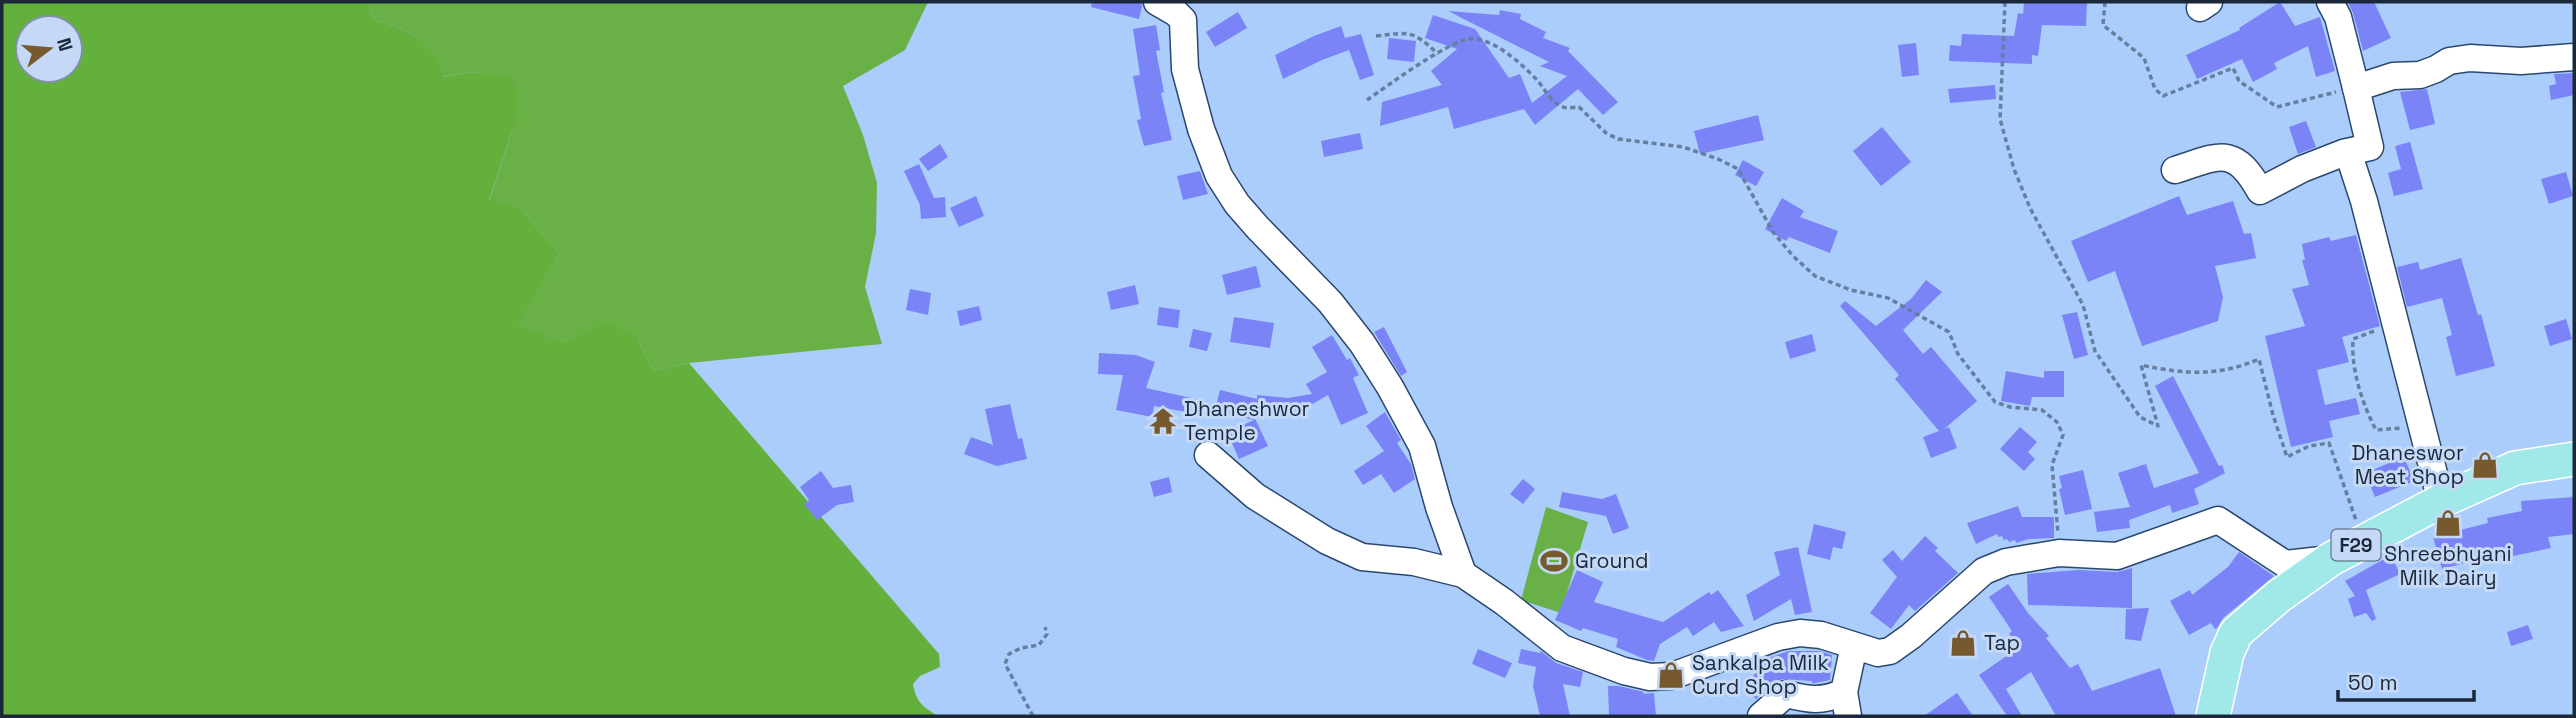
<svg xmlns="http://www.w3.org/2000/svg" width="2576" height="718" font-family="'Space Grotesk',sans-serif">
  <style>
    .green { fill: #69b047 }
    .forest { fill: #63b03c; fill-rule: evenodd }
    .building { fill: #7a84f7 }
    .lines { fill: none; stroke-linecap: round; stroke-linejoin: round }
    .minor-casing { stroke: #2a476e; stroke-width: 29 }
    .major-casing { stroke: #fff; stroke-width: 36 }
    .path { stroke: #667ea0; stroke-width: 3.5; stroke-dasharray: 5 3.5; stroke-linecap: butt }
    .minor { stroke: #fff; stroke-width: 26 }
    .major { stroke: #a1e8e9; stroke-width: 33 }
    .labels { text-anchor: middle; stroke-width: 6; stroke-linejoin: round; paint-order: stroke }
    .shield { fill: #c5d9f6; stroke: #4e5d72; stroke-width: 2 }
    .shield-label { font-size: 19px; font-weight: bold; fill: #1b283a }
    .poi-label { font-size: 21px; fill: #1b283a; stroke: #c5d9f6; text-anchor: start }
  </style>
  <rect width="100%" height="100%" fill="#abcdfc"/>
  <!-- green -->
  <g class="green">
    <path d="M368,2H928L905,50L843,86L863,135L877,183L876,233L865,287L882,344L689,363L653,371L638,340L565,342L516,324L559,254L520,207L489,201L513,128L511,77L471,72L442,77C430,34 411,33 373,19Z"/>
    <path d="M1546,507L1588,522L1561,613L1521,600Z"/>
  </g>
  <!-- forest -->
  <path class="forest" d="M2,2H368L373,19C411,33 430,34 443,77L471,72L511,76L517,97L513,128L489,200L520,207L559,254L517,324L565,342L607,322L638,340L653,371L689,363L939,654L940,667L920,676L913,684C916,702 923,707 938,716H2ZM28,28H70V70H28Z"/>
  <!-- building -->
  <g class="building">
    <path d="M1092,2H1141L1142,6L1139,19L1091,7Z"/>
    <path d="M2024,2H2087L2086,26L2042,25L2038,56L2032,55V64L1949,61L1950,45L1961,46L1962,34L2014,36L2018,13L2023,14Z"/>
    <path d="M2280,2L2295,26L2320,17L2335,71L2316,77L2308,46L2274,63L2277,69L2253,82L2242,59L2197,79L2186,55L2240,30L2239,28Z"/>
    <path d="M2348,2H2374L2391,38L2363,51L2353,13Z"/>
    <path d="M1500,10L1521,14L1520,19L1546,32L1543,38L1570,48L1568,51L1618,102L1603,115L1578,89L1535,125L1524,109L1454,129L1448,107L1380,126L1382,102L1442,85L1431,71L1457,49L1425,38L1433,15L1475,29L1509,78L1520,74L1532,103L1567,76L1540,66L1549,62L1448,11L1499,15Z"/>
    <path d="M1238,12L1247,28L1215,47L1206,32Z"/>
    <path d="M1156,25L1160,50L1156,51L1164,92L1161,93L1172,140L1144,146L1137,120L1141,119L1133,76L1140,75L1133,29Z"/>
    <path d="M1341,26L1345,38L1361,34L1374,75L1360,80L1349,50L1322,60L1283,79L1275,55L1314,36Z"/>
    <path d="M1389,38L1416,41L1414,62L1387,59Z"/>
    <path d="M1916,43L1919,75L1902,77L1898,45Z"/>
    <path d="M2574,73V95L2551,100L2549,86L2556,84L2554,74Z"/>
    <path d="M1995,85L1996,99L1950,103L1948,89Z"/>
    <path d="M2427,89L2435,124L2410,130L2400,92Z"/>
    <path d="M1758,115L1764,140L1700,154L1694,131Z"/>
    <path d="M2306,121L2316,147L2298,154L2289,127Z"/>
    <path d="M1882,127L1911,162L1881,186L1853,151Z"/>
    <path d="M1360,133L1363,149L1324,157L1321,141Z"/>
    <path d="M2410,142L2423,189L2394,196L2388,173L2401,169L2395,146Z"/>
    <path d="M940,144L948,157L928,171L919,159Z"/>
    <path d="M1743,160L1764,172L1756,186L1735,175Z"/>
    <path d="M919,164L934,198L945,197L946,217L921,219L920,205L904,171Z"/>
    <path d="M1200,171L1208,194L1183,200L1177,176Z"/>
    <path d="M2566,172L2573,196L2549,204L2541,179Z"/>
    <path d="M976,196L984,216L959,227L950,208Z"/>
    <path d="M2179,196L2187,215L2233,201L2244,234L2251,233L2256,258L2215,266L2223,297L2218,321L2142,346L2115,271L2088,282L2071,241Z"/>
    <path d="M1782,198L1804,211L1800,217L1838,231L1830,253L1789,237L1786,241L1765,229Z"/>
    <path d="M2356,235L2380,326L2342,337L2349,362L2317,370L2325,405L2356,398L2360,414L2329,421L2333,437L2291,447L2265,336L2305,326L2292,289L2309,285L2302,260H2305L2302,244L2329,237L2331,241Z"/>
    <path d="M2461,258L2478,315L2481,314L2495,366L2456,376L2446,337L2452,335L2442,298L2407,307L2397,267L2418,262L2420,270Z"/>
    <path d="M1256,266L1261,287L1227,295L1222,275Z"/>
    <path d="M1926,280L1942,292L1903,330L1923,354L1931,347L1977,401L1944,429L1949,427L1957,448L1931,458L1923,437L1939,431L1895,379L1899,375L1840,306L1845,301L1876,326L1911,299Z"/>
    <path d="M1135,285L1139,304L1111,310L1107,292Z"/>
    <path d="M910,289L931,293L928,315L906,310Z"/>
    <path d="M979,306L982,320L960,326L957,311Z"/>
    <path d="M1159,307L1180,310L1178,328L1157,325Z"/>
    <path d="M2077,312L2088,355L2074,359L2062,315Z"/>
    <path d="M1234,317L1274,323L1270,348L1230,342Z"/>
    <path d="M2566,319L2572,339L2550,346L2544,326Z"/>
    <path d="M1384,327L1407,372L1401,376L1374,332Z"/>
    <path d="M1193,329L1212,333L1207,351L1189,347Z"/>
    <path d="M1812,334L1816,351L1790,359L1785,342Z"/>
    <path d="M1332,335L1347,360L1350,358L1359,375L1353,378L1368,413L1341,425L1328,395L1302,410L1289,411V415L1252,412L1268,446L1239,459L1227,432L1254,420L1215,410L1220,390L1257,399V395L1288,398L1312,394L1306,384L1327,372L1312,347Z"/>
    <path d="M1099,353L1136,355L1155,362L1146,388L1200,400L1197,414L1154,406L1152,417L1116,410L1123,375L1098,374Z"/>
    <path d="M2006,371L2044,378V371H2064V397H2032L2030,406L2001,401Z"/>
    <path d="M2173,376L2219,466L2222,465L2225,473L2194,489L2199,504L2172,513L2170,505L2129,520L2130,528L2097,532L2094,512L2130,507L2118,473L2146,464L2154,488L2199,473L2155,386Z"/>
    <path d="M1010,404L1018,439L1022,438L1027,459L997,466L964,454L971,437L993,445L985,409Z"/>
    <path d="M1385,412L1401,440L1397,443L1411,464L1415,479L1394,493L1381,474L1363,485L1354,471L1384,451L1366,426Z"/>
    <path d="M2020,427L2037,442L2028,452L2035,459L2024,471L2000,449Z"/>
    <path d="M2404,457L2414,481L2375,497L2365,473Z"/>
    <path d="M2083,470L2092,509L2065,515L2059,489L2062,488L2059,476Z"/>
    <path d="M821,471L833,488L851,485L854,502L837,505L817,520L804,504L809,500L800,487Z"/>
    <path d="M1169,477L1172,492L1154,497L1150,482Z"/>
    <path d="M1523,479L1535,489L1523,504L1510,494Z"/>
    <path d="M1562,492L1602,499L1616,494L1629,528L1613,534L1606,516L1559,507Z"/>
    <path d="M2574,497V534L2548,537L2551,548L2494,560V555L2442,569L2433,537L2488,523L2487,518L2522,511L2521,501Z"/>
    <path d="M2018,506L2022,517H2054V538L2029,539L2016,543L2015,540L2009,542L2007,539L2004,540L2002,536L1998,537L1997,534L1976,544L1967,523Z"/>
    <path d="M1814,524L1846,532L1842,549L1833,547L1830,560L1807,554Z"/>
    <path d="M1925,536L1938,548L1935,551L1958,573L1915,611L1909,605L1891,629L1870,613L1897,577L1882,560L1893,550L1902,561Z"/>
    <path d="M1798,547L1812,612L1795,615L1791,599L1754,621L1746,595L1780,575L1774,552Z"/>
    <path d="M2239,552L2274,576L2223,618L2217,628L2215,629L2211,623L2189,635L2170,601L2190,590L2192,595L2228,567Z"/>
    <path d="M2391,555L2400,574L2366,590L2376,619L2372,621L2366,613L2354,617L2348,599L2355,596L2345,581Z"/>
    <path d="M2132,568V608L2028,605L2027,574L2079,570L2117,572Z"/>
    <path d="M1577,570L1603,582L1594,602L1663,622L1709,592L1711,595L1718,590L1744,626L1721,632L1714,622L1693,636L1687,627L1660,644L1654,661L1647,660L1616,647L1618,639L1583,628L1581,631L1555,620Z"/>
    <path d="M2008,584L2028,613L2049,636L2046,638L2070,668L2078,664L2092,691L2160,668L2176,716H2056L2031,672L2006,689L2022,716H2007L1979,675L2021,646L2009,634L2012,631L1989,597Z"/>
    <path d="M2149,608L2141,641L2125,639L2126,609Z"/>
    <path d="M2528,625L2533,639L2511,646L2507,632Z"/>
    <path d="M1478,649L1512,663L1505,678L1472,664Z"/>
    <path d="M1521,649L1540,653L1541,651L1556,663L1583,672L1580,687L1563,684L1570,716H1540L1533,686L1536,667L1518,663Z"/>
    <path d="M1820,651L1832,655L1830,680L1815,683H1812V681L1782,679L1756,699L1743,688L1760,668V661L1789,651Z"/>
    <path d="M1608,686H1619L1644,692L1643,694L1654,693L1656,716H1609Z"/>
    <path d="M1957,693L1973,716H1924Z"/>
  </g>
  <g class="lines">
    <defs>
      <g id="minor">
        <path d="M1157,2L1176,13L1183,20L1185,69L1201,129L1219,176L1237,204L1258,228L1330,302L1362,343L1390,387L1422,446L1439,507L1463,574"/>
        <path d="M2330,2L2338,17L2356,88L2393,76L2420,75L2436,69L2449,61L2470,58L2521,61L2574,57"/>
        <path d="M2200,8L2209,2"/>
        <path d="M2348,152L2364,201L2441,501"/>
        <path d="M2175,170C2219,156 2234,144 2260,191L2302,169L2343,153L2370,147L2356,88"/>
        <path d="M1208,455L1255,496L1327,541L1362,557L1414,562L1463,574L1504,602L1562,648L1624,671L1650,677L1672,676L1778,637L1800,633L1821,635L1878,653L1890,651L1911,636L1984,571L2006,562L2059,553L2117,556L2218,520L2285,564L2331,559"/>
        <path d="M1844,692L1848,716"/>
        <path d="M1761,716L1786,694C1809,700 1822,702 1844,692L1854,646"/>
      </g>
      <path id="major" d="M2213,716L2227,653L2236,633L2279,596L2331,559L2441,501L2515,468L2574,459"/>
    </defs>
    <!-- minor casing -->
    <use href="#minor" class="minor-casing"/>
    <!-- major casing -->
    <use href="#major" class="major-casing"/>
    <!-- path -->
    <g class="path">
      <path d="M2005,2L2000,119L2014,169L2030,208L2083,305L2095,351L2140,417L2158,426L2141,365C2184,374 2218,377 2259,359L2273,415L2287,457L2309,446L2329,443L2356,520"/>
      <path d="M2105,2L2103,25L2144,58L2155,89L2163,96L2233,68L2239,81L2277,107L2336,92"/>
      <path d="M1376,36C1411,32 1412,30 1438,54"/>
      <path d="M1367,100C1393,82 1436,50 1464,40C1488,32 1522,64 1537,80C1545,89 1551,103 1563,107C1567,109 1574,107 1579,107L1606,133L1618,139L1683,147L1718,159L1738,169L1773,232L1793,256L1815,276L1851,290L1888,298L1949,332L1958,354L1995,402L2010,407L2042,410L2057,422L2063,435L2052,465L2058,533"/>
      <path d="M2374,331L2353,339C2351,370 2362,403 2376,430L2402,428"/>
      <path d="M1033,716L1005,664L1009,654L1021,648L1039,645L1047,634L1045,627"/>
    </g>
    <!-- minor -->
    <use href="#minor" class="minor"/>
    <!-- major -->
    <use href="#major" class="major"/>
  </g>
  <!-- icons -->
  <defs>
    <symbol id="temple-bare" viewBox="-9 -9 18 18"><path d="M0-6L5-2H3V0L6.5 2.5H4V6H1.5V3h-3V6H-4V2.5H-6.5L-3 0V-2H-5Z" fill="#765a2d" stroke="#c5d9f6" stroke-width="2.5" paint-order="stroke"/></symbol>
    <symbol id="shop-bare" viewBox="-9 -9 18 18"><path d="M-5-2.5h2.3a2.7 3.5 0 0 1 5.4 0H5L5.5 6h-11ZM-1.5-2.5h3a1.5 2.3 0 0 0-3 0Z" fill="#765a2d" stroke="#c5d9f6" stroke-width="2.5" paint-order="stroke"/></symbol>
    <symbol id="stadium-bare" viewBox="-9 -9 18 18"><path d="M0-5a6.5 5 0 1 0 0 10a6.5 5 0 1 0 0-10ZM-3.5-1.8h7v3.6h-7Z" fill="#765a2d" stroke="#c5d9f6" stroke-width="2.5" paint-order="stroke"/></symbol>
  </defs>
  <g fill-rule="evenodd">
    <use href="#temple-bare" x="1144" y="402" width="38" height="38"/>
    <use href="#shop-bare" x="2466" y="446" width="38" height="38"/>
    <use href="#shop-bare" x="2429" y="504" width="38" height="38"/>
    <use href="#stadium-bare" x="1535" y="542" width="38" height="38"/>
    <use href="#shop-bare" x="1944" y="624" width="38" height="38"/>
    <use href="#shop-bare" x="1652" y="656" width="38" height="38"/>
  </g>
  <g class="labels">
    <!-- shield labels -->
    <rect class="shield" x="2331.5" y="529.5" width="49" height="31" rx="5"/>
    <g class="shield-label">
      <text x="2356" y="552">F29</text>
    </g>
    <!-- poi labels -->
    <g class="poi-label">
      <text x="1184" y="416">Dhaneshwor<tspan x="1184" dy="24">Temple</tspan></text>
      <text x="2464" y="460" text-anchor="end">Dhaneswor<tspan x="2464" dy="24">Meat Shop</tspan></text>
      <text x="2448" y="561" text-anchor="middle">Shreebhyani<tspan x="2448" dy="24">Milk Dairy</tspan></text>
      <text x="1575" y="568">Ground</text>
      <text x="1984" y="650">Tap</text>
      <text x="1692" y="670">Sankalpa Milk<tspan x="1692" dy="24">Curd Shop</tspan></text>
    </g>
  </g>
  <!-- border -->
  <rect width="2576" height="718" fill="none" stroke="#1b283a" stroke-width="7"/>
  <!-- north arrow -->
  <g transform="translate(49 49) rotate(74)"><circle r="33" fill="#c5d9f6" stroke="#8192ab" stroke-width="2"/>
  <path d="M0-5L12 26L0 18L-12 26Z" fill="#765a2d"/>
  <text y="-10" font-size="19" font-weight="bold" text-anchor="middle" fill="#1b283a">N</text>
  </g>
  <!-- scale -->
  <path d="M2338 690v10h136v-10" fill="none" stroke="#1b283a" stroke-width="3.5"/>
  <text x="2348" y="690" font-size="21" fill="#1b283a" stroke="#c5d9f6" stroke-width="5" paint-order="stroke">50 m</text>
</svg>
